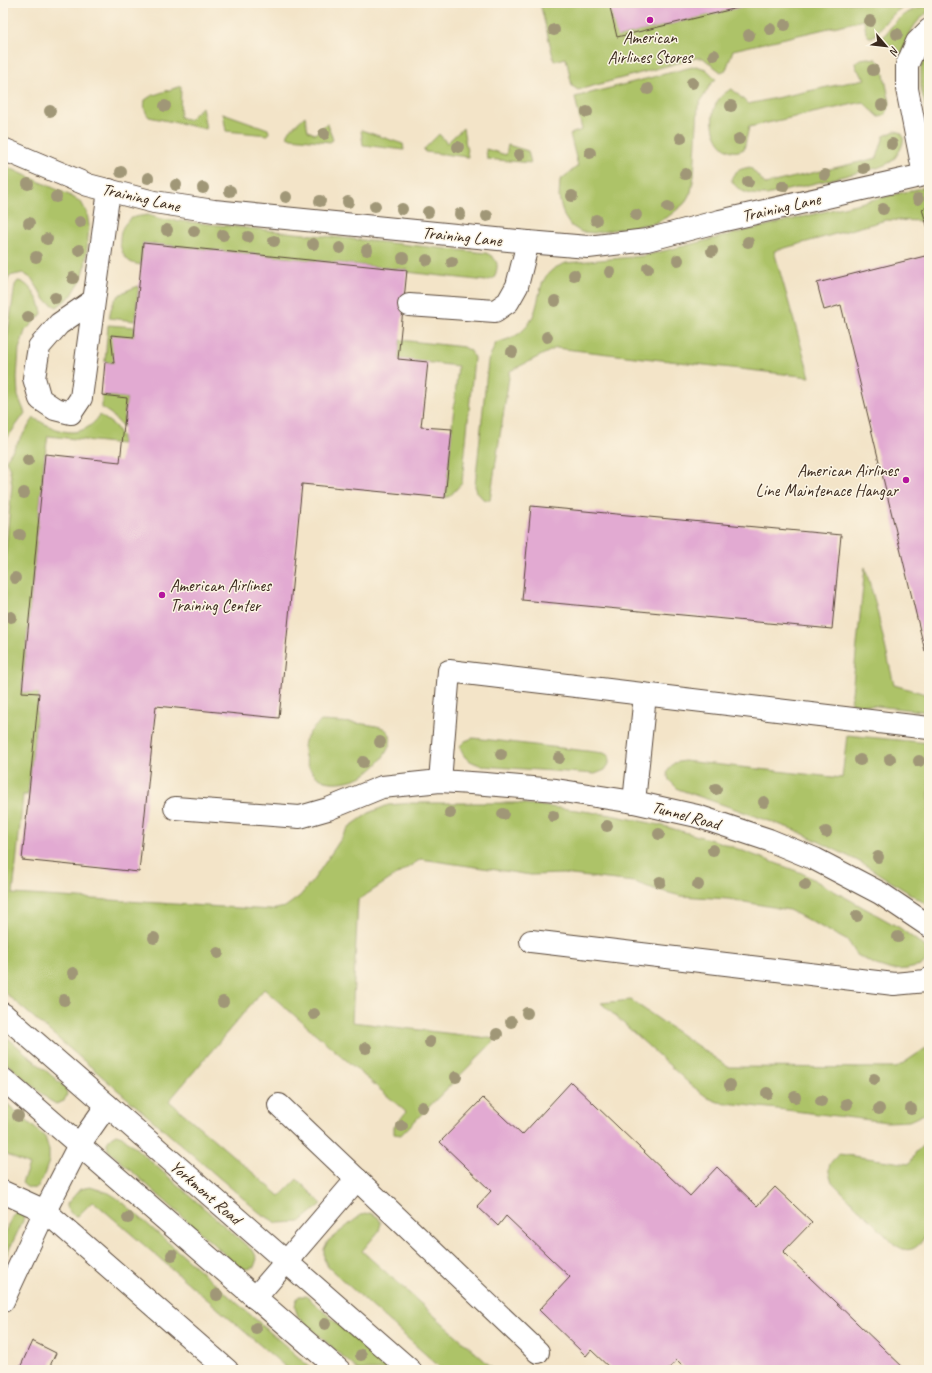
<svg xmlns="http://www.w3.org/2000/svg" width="932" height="1373" font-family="Caveat,sans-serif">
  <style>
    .green { fill: #adc367; stroke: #747642 }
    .building { fill: #e2aad2 }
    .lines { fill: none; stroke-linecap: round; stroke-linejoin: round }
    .minor-casing { stroke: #574638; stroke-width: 24 }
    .minor { stroke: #fff; stroke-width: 22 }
    .tree { fill: #a09777 }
    .poi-dot { fill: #b5179e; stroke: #fcf5e5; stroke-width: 1.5 }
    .labels { text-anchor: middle; stroke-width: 3; stroke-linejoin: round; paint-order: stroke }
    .poi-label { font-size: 17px; fill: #3b2a1e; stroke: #fcf5e5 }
    .street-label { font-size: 17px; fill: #3b2a1e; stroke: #fcf5e5 }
  </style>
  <rect width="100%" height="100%" fill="#fcf5e5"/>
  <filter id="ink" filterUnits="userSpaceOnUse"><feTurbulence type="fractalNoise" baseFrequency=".025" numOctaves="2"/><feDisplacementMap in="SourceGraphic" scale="8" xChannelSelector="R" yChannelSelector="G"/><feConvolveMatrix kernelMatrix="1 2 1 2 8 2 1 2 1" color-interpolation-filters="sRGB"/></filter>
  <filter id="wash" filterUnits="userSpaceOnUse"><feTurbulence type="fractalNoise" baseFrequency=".012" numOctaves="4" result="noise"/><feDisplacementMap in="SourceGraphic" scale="16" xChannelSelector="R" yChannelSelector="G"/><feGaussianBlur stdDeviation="0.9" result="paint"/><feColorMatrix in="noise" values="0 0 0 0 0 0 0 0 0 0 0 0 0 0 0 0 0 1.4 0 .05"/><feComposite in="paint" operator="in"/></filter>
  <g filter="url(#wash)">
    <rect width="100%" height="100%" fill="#f3e4c8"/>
    <!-- green -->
    <g class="green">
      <path d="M540,3H609L618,37L756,3H909L897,11L887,20L873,37H869L866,33L864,20L733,50L726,70L722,73L703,58H696L578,90L572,86L566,58L554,61Z"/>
      <path d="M929,4V11C913,23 908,35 902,54L881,41C896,18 903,13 929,4Z"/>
      <path d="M929,50V123L921,89V68Z"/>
      <path d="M868,58L876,59L882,65L890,103L888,110L884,116L879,117L863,102L749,127L744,149C716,164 696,104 732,89L748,104L865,79L856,68L855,63L860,59Z"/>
      <path d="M696,66L706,69L716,79L710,85L698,106L694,176L691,192L684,204L669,216L655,223L594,233L581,232L570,225L564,216L559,198L560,180L578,166L570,134L582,130L575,97Z"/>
      <path d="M181,86L180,117L188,120L202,107L206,129L149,117C144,111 144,107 145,100L151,96Z"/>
      <path d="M223,113L268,129L269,132L268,135L226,131Z"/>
      <path d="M305,116L308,131L315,134L326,124L328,125L333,140L330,142L291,138L287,136V133Z"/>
      <path d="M463,128L468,157L425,152L424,149L439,134L447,143Z"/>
      <path d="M361,130L403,144L404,150L363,145Z"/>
      <path d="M895,131C912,133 899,154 892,161C888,164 882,166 877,168L767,195C751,195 740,194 731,180C734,170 741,169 750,167L765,184L877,158L884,136Z"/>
      <path d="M508,145L528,151L531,163L487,159L486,149L506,155Z"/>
      <path d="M3,165L69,195L81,202L87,213L89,226L85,268L81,280L72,295L57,307L46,301L32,279L23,273L9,276L6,286L3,308Z"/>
      <path d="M925,187L929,207L922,209L926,221L886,220L774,251L810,377L556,348L510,371L490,500L483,499L477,492L475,486L488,361L496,343C505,340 514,338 521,332C542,315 535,288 548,274C553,268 559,266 566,263L643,256Z"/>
      <path d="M148,215L161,219L486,253C499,259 499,266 494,278L486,281L407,272V270L143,243L141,265C138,264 132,264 129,261C116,250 117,226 132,218C136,216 143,216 148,215Z"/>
      <path d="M18,281C30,282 42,304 42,314L25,331L19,349L17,378L18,396L25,413L3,444V367L15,285Z"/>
      <path d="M139,286L135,321L109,318C113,297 118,293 139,286Z"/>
      <path d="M108,325L135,327L134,337L114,363L105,362Z"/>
      <path d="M400,340L464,347L471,351L474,358L462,483L450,496L445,498L458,366L398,359Z"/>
      <path d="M102,395L127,398L123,427L111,414L102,408Z"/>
      <path d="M100,415L115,426L122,437V444L48,436L45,454L22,692L39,693L28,795H23L13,894L271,910L285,907L300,896L314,879L349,827L369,813L388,805L413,803H517L576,810L611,815L660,825L719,842L802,873L900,928L928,949V958L921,966L907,969L892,970L876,965L857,955L848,941L789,910L728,899L681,896L654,889L634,882L563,874L531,875L421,859L358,900L352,1022L496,1039L401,1135L394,1134V1127L406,1112L264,989L169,1101L280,1196L297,1179L322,1204L300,1222L277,1223L260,1213L3,991V580L12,485L10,470L6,460L34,418C58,432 81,442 100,415Z"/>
      <path d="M865,567L875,602L894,685L929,695V712L851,703Z"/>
      <path d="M321,721C334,722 376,723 385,729C402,741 375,769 364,775C352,781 338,784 325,781C315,777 309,770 306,760C300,741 308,733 321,721Z"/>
      <path d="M847,735L929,743V906L862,863L795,830L678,789L669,780L667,772L674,763L684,761L842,778Z"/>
      <path d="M473,738L604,753L609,756V764L605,770L595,774L482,766C470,761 463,760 460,746L465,741Z"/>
      <path d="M631,1000L728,1067L896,1068L929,1046V1112L909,1121L887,1122L718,1102L708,1098L691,1085L601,1003Z"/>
      <path d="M3,1034L65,1087L67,1094L64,1101L56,1104L49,1100L3,1060Z"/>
      <path d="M3,1100L45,1137L49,1150V1161L44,1175L37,1188C30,1189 27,1188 22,1183L29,1165L3,1153Z"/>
      <path d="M116,1134L122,1136L254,1252L257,1259L254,1267L248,1269L240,1268L108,1150L107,1143L111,1137Z"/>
      <path d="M922,1146H929V1227C925,1238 917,1253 903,1249C900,1248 897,1246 894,1244L832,1182C827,1167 827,1165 839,1154L909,1164L916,1152Z"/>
      <path d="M90,1187L109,1193L120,1200L313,1370H289L93,1201L78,1216C71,1215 67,1211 67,1204L80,1189Z"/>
      <path d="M16,1212H19L24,1215L23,1221L3,1262V1231L5,1232L13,1215Z"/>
      <path d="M370,1213L378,1217L381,1223L379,1231L362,1251L495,1370H443L328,1267L324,1259V1249L328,1241L361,1215Z"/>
      <path d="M299,1296H306L390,1370H358L299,1318C295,1309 293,1304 299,1296Z"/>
    </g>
    <g id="blocks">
      <!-- building -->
      <g class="building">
        <path d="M609,3H754V4L617,37Z"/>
        <path d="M929,207V232L922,209Z"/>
        <path d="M143,243L407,270L398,359L428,362L421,427L452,429L445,498L302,484L279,718L156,706L139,872L22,860L39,693L22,692L45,454L120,462L127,398L102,395L105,362L114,363L111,335L134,337Z"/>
        <path d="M929,255V650L925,651L841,305L824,310L817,283Z"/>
        <path d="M531,506L841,535L832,629L522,600Z"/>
        <path d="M571,1082L690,1196L717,1167L757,1206L775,1187L812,1222L783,1252L906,1370H687L677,1360L668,1370H612L591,1350L586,1356L539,1310L570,1277L506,1216L498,1226L477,1206L491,1191L440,1142L483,1098L522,1135Z"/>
        <path d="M32,1341L56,1353L48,1370H19Z"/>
      </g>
    </g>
  </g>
  <g filter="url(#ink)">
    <use href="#blocks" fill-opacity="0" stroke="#574638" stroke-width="1"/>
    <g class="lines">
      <defs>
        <g id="minor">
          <path d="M929,30L917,42L907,65V89L924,175L929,174"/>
          <path d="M3,149L88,185L154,202L214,211L528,242L588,247L647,240L720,221L924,175"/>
          <path d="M94,300L59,324L39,347L34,378L40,399L55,409L71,413L81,398L109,190"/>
          <path d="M409,305L495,311L508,302L517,286L528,242"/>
          <path d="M440,781L449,671L929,728"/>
          <path d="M634,802L645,695"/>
          <path d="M175,808L300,817L328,809L382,787L440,781L486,784L556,790L634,802L697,816L769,840L815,859L880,893L929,926"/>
          <path d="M531,941L894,984L926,981L929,979"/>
          <path d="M3,1014L410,1370"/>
          <path d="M3,1079L339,1370"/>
          <path d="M279,1105L538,1352"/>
          <path d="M3,1192L45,1211L227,1370"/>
          <path d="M255,1298L357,1179"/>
          <path d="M3,1301L45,1211L79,1145L107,1105"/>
        </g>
      </defs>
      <!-- minor casing -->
      <use href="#minor" class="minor-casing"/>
      <!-- minor -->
      <use href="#minor" class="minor"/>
    </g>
    <!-- trees -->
    <g class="tree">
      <circle cx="870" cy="21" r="6"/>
      <circle cx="785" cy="25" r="6"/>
      <circle cx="770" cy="29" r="6"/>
      <circle cx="554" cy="30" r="6"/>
      <circle cx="897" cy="34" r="6"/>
      <circle cx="749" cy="35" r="6"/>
      <circle cx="714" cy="55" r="6"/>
      <circle cx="873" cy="70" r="6"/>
      <circle cx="692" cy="83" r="6"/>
      <circle cx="648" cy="89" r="6"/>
      <circle cx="882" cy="105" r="6"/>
      <circle cx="165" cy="106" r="6"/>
      <circle cx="731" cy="106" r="6"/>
      <circle cx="50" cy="111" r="6"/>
      <circle cx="587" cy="112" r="6"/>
      <circle cx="324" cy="134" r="6"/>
      <circle cx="681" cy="138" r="6"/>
      <circle cx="739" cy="139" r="6"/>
      <circle cx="892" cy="144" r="6"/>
      <circle cx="458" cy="147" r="6"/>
      <circle cx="590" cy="153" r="6"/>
      <circle cx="519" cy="155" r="6"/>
      <circle cx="864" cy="168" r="6"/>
      <circle cx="121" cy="172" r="6"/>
      <circle cx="685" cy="174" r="6"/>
      <circle cx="825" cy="175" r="6"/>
      <circle cx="148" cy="178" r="6"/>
      <circle cx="748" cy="182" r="6"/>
      <circle cx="28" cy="184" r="6"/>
      <circle cx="176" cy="185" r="6"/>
      <circle cx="783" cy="186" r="6"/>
      <circle cx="203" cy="188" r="6"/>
      <circle cx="230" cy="191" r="6"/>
      <circle cx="572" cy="196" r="6"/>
      <circle cx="56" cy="197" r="6"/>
      <circle cx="286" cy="197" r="6"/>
      <circle cx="918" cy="199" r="6"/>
      <circle cx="320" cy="201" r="6"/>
      <circle cx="348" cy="202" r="6"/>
      <circle cx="375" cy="206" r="6"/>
      <circle cx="668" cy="207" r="6"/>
      <circle cx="402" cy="209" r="6"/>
      <circle cx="883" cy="209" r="6"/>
      <circle cx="428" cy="212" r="6"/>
      <circle cx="460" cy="214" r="6"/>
      <circle cx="636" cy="215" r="6"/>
      <circle cx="487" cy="216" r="6"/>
      <circle cx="596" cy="220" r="6"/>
      <circle cx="80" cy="222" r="6"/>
      <circle cx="29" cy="223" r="6"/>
      <circle cx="167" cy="230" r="6"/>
      <circle cx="194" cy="231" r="6"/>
      <circle cx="223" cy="235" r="6"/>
      <circle cx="248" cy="237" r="6"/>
      <circle cx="47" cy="239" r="6"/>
      <circle cx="274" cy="241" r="6"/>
      <circle cx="748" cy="242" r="6"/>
      <circle cx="313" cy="244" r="6"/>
      <circle cx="340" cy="248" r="6"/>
      <circle cx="79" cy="250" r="6"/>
      <circle cx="367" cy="250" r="6"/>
      <circle cx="712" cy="251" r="6"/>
      <circle cx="36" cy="257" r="6"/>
      <circle cx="403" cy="258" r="6"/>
      <circle cx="427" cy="260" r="6"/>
      <circle cx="678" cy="260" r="6"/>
      <circle cx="452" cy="262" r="6"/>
      <circle cx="648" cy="268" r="6"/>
      <circle cx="610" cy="272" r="6"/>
      <circle cx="574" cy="275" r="6"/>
      <circle cx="73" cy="278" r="6"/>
      <circle cx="55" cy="298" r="6"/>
      <circle cx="555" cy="301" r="6"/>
      <circle cx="28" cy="317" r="6"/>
      <circle cx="547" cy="337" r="6"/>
      <circle cx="512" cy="352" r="6"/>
      <circle cx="28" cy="460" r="6"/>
      <circle cx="24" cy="493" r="6"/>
      <circle cx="20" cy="535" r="6"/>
      <circle cx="15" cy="578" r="6"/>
      <circle cx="11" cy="617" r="6"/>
      <circle cx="380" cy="742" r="6"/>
      <circle cx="501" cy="754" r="6"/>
      <circle cx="559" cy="758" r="6"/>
      <circle cx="890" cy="759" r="6"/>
      <circle cx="860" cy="760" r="6"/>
      <circle cx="919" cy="761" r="6"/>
      <circle cx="363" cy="762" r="6"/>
      <circle cx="716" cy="789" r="6"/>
      <circle cx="764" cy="802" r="6"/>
      <circle cx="450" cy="813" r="6"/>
      <circle cx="503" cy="814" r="6"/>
      <circle cx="553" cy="816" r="6"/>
      <circle cx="607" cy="826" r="6"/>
      <circle cx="826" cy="832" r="6"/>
      <circle cx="659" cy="834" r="6"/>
      <circle cx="713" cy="850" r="6"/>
      <circle cx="878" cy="857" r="6"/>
      <circle cx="660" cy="882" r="6"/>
      <circle cx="698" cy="885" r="6"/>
      <circle cx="805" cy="885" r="6"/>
      <circle cx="857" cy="916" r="6"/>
      <circle cx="898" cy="937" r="6"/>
      <circle cx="154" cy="938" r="6"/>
      <circle cx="218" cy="953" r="6"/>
      <circle cx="73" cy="973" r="6"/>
      <circle cx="64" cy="1000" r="6"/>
      <circle cx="223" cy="1002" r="6"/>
      <circle cx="527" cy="1013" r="6"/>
      <circle cx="314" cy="1014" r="6"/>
      <circle cx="511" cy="1022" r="6"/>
      <circle cx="497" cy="1034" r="6"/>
      <circle cx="430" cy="1042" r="6"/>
      <circle cx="366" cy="1048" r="6"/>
      <circle cx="456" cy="1077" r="6"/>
      <circle cx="874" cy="1079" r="6"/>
      <circle cx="730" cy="1085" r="6"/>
      <circle cx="767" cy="1093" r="6"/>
      <circle cx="795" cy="1097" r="6"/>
      <circle cx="821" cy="1101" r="6"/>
      <circle cx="847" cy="1104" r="6"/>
      <circle cx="422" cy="1107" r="6"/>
      <circle cx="879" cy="1109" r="6"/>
      <circle cx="911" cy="1109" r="6"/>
      <circle cx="18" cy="1116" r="6"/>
      <circle cx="402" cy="1126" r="6"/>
      <circle cx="128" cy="1218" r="6"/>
      <circle cx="172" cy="1255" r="6"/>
      <circle cx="217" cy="1295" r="6"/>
      <circle cx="325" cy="1324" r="6"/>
      <circle cx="256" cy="1328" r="6"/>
      <circle cx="361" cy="1355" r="6"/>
    </g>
  </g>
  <!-- markers -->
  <g class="poi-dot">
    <circle cx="650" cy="20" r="4"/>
    <circle cx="906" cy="480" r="4"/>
    <circle cx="162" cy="595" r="4"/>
  </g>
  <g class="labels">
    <!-- poi labels -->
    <g class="poi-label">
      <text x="650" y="43">American<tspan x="650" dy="20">Airlines Stores</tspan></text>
      <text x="898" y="476" text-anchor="end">American Airlines<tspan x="898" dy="20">Line Maintenace Hangar</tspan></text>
      <text x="170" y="591" text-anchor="start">American Airlines<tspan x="170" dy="20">Training Center</tspan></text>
    </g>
    <!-- street labels -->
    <g class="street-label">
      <text transform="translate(141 197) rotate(13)" y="6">Training Lane</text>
      <text transform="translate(781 207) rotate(-13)" y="6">Training Lane</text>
      <text transform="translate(462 236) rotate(6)" y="6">Training Lane</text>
      <text transform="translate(686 815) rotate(15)" y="6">Tunnel Road</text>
      <text transform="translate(206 1192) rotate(41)" y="6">Yorkmont Road</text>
    </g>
  </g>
  <!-- margin -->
  <rect width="932" height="1373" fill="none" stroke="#fcf5e5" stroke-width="16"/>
  <!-- north arrow -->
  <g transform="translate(886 46) rotate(118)" stroke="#fcf5e5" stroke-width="3" paint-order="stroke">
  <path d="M0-3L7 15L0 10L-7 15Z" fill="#3b2a1e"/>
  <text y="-6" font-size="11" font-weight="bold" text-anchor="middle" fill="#3b2a1e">N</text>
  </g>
</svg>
